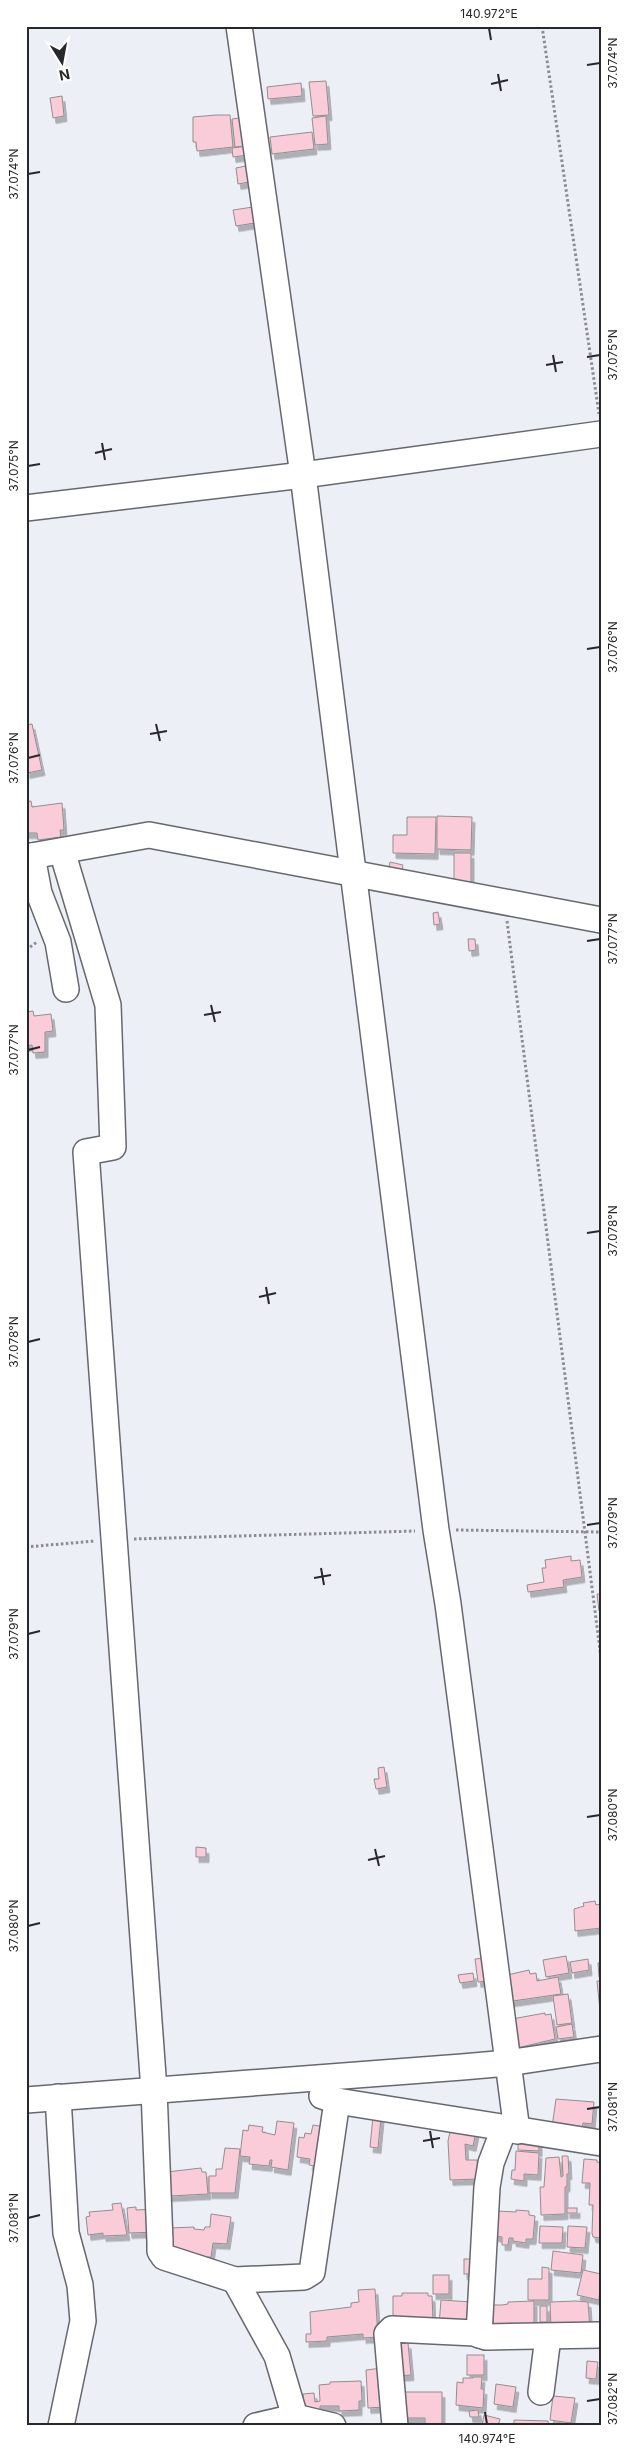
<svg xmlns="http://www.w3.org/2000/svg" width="627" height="2452" font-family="Inter,sans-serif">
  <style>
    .building { fill: #faccda; stroke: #958c8e; filter: url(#shadow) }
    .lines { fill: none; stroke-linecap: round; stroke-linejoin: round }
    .minor-casing { stroke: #67686f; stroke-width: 28 }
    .path { stroke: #8b8c92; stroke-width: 3; stroke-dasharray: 2.5 2.5; stroke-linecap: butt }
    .minor { stroke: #fff; stroke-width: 25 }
    .ticks { fill: none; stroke: #27282b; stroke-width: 2 }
    .neatline { fill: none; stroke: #27282b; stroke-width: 2 }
    .ticks-label { font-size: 12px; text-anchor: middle; fill: #27282b }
  </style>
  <defs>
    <filter id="shadow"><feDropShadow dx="3" dy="5.5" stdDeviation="0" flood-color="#0004"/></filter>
  </defs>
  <rect width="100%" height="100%" fill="#edeff7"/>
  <!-- building -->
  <g class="building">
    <path d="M326,81L329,115L313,116L309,82Z"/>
    <path d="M301,83L302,96L268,99L267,87Z"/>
    <path d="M62,96L64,116L53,118L50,98Z"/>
    <path d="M216,115H230L233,147L197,151L196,142H193V117Z"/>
    <path d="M326,116L328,144L315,145L312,118Z"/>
    <path d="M248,117L251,145L235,147L232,119Z"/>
    <path d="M312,132L314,149L272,154L270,137Z"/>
    <path d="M248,146V155L233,157L232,148Z"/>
    <path d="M246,166L249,182L238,184L236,168Z"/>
    <path d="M253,207L255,223L236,226L233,210Z"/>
    <path d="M32,724L42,770L27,773L26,725Z"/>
    <path d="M31,801L32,807L62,803L64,830H60L61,837L38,840L37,833H26V802Z"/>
    <path d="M437,816L472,817L471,850L437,849Z"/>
    <path d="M407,817H436L435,854L393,853V835H407Z"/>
    <rect x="454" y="853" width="17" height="29"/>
    <path d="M390,862L403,865L401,876L388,873Z"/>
    <path d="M438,912L440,924L434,925L433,913Z"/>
    <path d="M468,939H475L476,950L469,951Z"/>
    <path d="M33,1011L34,1016L51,1014L53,1031L45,1032V1052L33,1053L32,1045L26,1046V1012Z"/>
    <path d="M571,1556V1561L580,1560L582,1577L563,1580L564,1587L528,1592L527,1585L544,1582L542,1568H546L545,1560Z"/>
    <path d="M597,1594H601V1611H599Z"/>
    <path d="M384,1767L387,1787L376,1789L374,1779H379L378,1768Z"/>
    <path d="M196,1847L206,1848V1857H196Z"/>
    <path d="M595,1901L596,1905L601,1904V1928L575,1931L574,1909L584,1906L583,1903Z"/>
    <path d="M566,1956L569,1973L546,1977L543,1960Z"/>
    <path d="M485,1958L488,1981L478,1982L475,1959Z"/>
    <path d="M588,1959L589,1970L572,1973L570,1962Z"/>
    <path d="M601,1962V1977H599L598,1963Z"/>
    <path d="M529,1970L530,1974L536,1973L537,1981L558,1977L561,1994L506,2002L503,1976Z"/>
    <path d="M473,1973L474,1981L460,1983L458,1975Z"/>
    <path d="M597,1981H601V2020Z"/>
    <path d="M568,1994L572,2023L557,2025L553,1996Z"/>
    <path d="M545,2013V2015L551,2014L555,2039L517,2048L512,2019Z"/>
    <path d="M572,2024L574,2037L558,2039L556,2027Z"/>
    <path d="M556,2099L594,2102L592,2124L583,2123L582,2130L552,2127Z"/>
    <path d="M373,2116L381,2117L378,2148L370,2147Z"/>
    <path d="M277,2121L294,2123L288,2170L271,2167L272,2160H270L269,2166L249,2164L250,2157L240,2156L243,2130L248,2131L249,2125L263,2127L262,2132L275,2135Z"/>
    <path d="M313,2125L325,2127L320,2167L309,2165L310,2159L297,2157L299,2137L304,2138L305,2133L311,2134Z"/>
    <path d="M451,2127L476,2132L473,2146L465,2144L466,2160H477L479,2179L450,2180L448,2141Z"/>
    <path d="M518,2141L539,2142V2151L518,2150Z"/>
    <path d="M225,2148L240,2149L235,2193H209V2176H216V2169H222Z"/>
    <path d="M516,2151L539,2153L538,2175L524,2174V2181L511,2179L512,2170H515Z"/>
    <path d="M562,2156H568L569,2174H567V2186L565,2187V2214L541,2215L540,2187H544L546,2158L559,2157L561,2177L563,2176Z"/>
    <path d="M584,2159L597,2160V2162L601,2163V2238L593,2237L592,2233L593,2205H589L590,2183H582Z"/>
    <path d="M201,2168L202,2172H206L208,2194L169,2196L167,2172Z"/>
    <path d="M121,2203L127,2235L103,2236V2233L88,2235L86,2217L90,2216L89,2212L113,2210L112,2204Z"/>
    <path d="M136,2207V2210L156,2209V2232L129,2233L127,2208Z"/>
    <rect x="567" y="2208" width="10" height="5"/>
    <path d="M516,2210L529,2211V2215L535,2216L533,2239H526V2243L513,2241V2238H509L508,2245H502V2237L495,2236L497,2211L516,2212Z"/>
    <path d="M211,2214L231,2217L227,2244L213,2243L211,2257H180L170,2254V2228L194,2227V2229L204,2230L205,2227H210Z"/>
    <path d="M540,2226L563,2227L562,2243H539Z"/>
    <path d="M568,2226L587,2227L585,2248L567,2247Z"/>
    <path d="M553,2251L583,2255L581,2273L551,2270Z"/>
    <rect x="464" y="2259" width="9" height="15"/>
    <path d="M542,2267L549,2268V2300H528V2279H542Z"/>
    <path d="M583,2270L601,2274L599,2300L577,2295Z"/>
    <rect x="433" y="2275" width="16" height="19"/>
    <path d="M375,2289L378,2337L363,2338V2334L327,2337V2341L306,2342V2334H311L310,2312L351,2307V2303L359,2302L358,2290Z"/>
    <path d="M402,2293H428V2296H432L433,2320L393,2321V2296H402Z"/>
    <path d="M441,2300L472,2302L470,2327L439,2325Z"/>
    <path d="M534,2301V2331L493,2328V2305H502L508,2304V2302Z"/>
    <path d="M576,2301L588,2302L590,2329L551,2328L550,2302Z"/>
    <rect x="540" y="2306" width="7" height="16"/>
    <path d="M408,2343L411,2375L397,2376L394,2344Z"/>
    <rect x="467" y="2355" width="17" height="20"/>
    <path d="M587,2361L598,2362L596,2379L586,2378Z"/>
    <path d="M382,2368L384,2407L368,2408L366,2370Z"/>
    <path d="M473,2377H482L481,2389H484L483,2408L456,2405L457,2382L463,2383V2378H473Z"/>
    <path d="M361,2381L362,2401H359V2410L339,2411V2406H320V2411L307,2408L304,2405L303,2394L314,2393L315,2402L320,2401L319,2385L330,2384V2382Z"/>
    <path d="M496,2384L516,2387L513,2407L494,2404Z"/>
    <path d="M403,2392H442V2426H425V2418H403Z"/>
    <path d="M553,2396L575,2398L571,2423L550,2420Z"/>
    <path d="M478,2410L479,2417H470L469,2411Z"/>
    <path d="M484,2415L500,2419L498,2426H482Z"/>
    <path d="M514,2420L548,2421L549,2426H514Z"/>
  </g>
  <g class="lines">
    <defs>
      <g id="minor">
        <path d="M239,26L303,475L436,1530L448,1604L517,2131"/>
        <path d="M26,508L303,475L601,434"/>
        <path d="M62,851L108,1005L113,1147L86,1152L154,2090L160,2242V2251L164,2257L235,2280L304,2277L312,2272L337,2101"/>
        <path d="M32,856L39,893L58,942L66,989"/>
        <path d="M26,857L149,835L601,920"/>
        <path d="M322,2096L337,2101L601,2143"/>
        <path d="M58,2097L66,2233L80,2285L83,2321L61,2426"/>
        <path d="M26,2100L462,2067L508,2063L601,2049"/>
        <path d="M235,2280L277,2356L295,2417L292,2426"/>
        <path d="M479,2335L487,2187L491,2163L504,2129"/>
        <path d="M541,2392L548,2337"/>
        <path d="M256,2426L295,2417L333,2426"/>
        <path d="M395,2426L387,2334L392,2329L475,2333L486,2337L601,2335"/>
      </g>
    </defs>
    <!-- minor casing -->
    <use href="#minor" class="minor-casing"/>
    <!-- path -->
    <g class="path">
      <path d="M542,26L599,414"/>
      <path d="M507,921L601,1658"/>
      <path d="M26,950L37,942"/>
      <path d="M456,1530L601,1532"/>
      <path d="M134,1539L415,1531"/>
      <path d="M26,1547L95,1541"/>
    </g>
    <!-- minor -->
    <use href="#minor" class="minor"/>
  </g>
  <!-- ticks -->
  <path class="ticks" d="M489,28L491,40M587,65L600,63M498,74L501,91M491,84L508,80M28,174L40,172M553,355L556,372M587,357L600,355M546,365L563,362M102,443L105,460M95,453L112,449M28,466L40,464M587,649L600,647M156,724L160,741M150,734L167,731M28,758L40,755M587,941L600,939M211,1005L215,1022M204,1015L221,1012M28,1050L40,1047M587,1233L600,1231M266,1287L269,1304M259,1297L276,1293M28,1342L40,1339M587,1525L600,1523M321,1568L324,1585M314,1578L331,1575M28,1634L40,1631M587,1817L600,1815M375,1849L379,1866M368,1860L385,1856M28,1926L40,1923M587,2109L600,2107M430,2131L433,2148M423,2141L440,2138M28,2218L40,2215M587,2401L600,2399M485,2412L487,2424"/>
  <!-- border -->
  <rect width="627" height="2452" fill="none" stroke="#ffffff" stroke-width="55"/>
  <!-- north arrow -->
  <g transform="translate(62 62) rotate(169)" stroke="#ffffff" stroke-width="4" paint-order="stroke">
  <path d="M0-4L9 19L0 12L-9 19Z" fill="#27282b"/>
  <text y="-8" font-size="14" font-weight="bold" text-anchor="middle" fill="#27282b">N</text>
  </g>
  <rect x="28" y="28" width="572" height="2396" class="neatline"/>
  <g class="ticks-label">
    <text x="489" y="18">140.972°E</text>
    <text transform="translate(613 63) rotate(-90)" y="4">37.074°N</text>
    <text transform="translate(14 174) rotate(-90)" y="4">37.074°N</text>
    <text transform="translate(613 355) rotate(-90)" y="4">37.075°N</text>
    <text transform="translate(14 466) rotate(-90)" y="4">37.075°N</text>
    <text transform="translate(613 647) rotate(-90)" y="4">37.076°N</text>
    <text transform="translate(14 758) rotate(-90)" y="4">37.076°N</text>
    <text transform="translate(613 939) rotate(-90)" y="4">37.077°N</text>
    <text transform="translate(14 1050) rotate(-90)" y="4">37.077°N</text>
    <text transform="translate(613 1231) rotate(-90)" y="4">37.078°N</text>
    <text transform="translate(14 1342) rotate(-90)" y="4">37.078°N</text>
    <text transform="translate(613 1523) rotate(-90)" y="4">37.079°N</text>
    <text transform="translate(14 1634) rotate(-90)" y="4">37.079°N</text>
    <text transform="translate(613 1815) rotate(-90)" y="4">37.080°N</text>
    <text transform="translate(14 1926) rotate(-90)" y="4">37.080°N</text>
    <text transform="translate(613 2107) rotate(-90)" y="4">37.081°N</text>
    <text transform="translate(14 2218) rotate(-90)" y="4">37.081°N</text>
    <text transform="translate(613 2399) rotate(-90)" y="4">37.082°N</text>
    <text x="487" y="2443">140.974°E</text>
  </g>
</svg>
